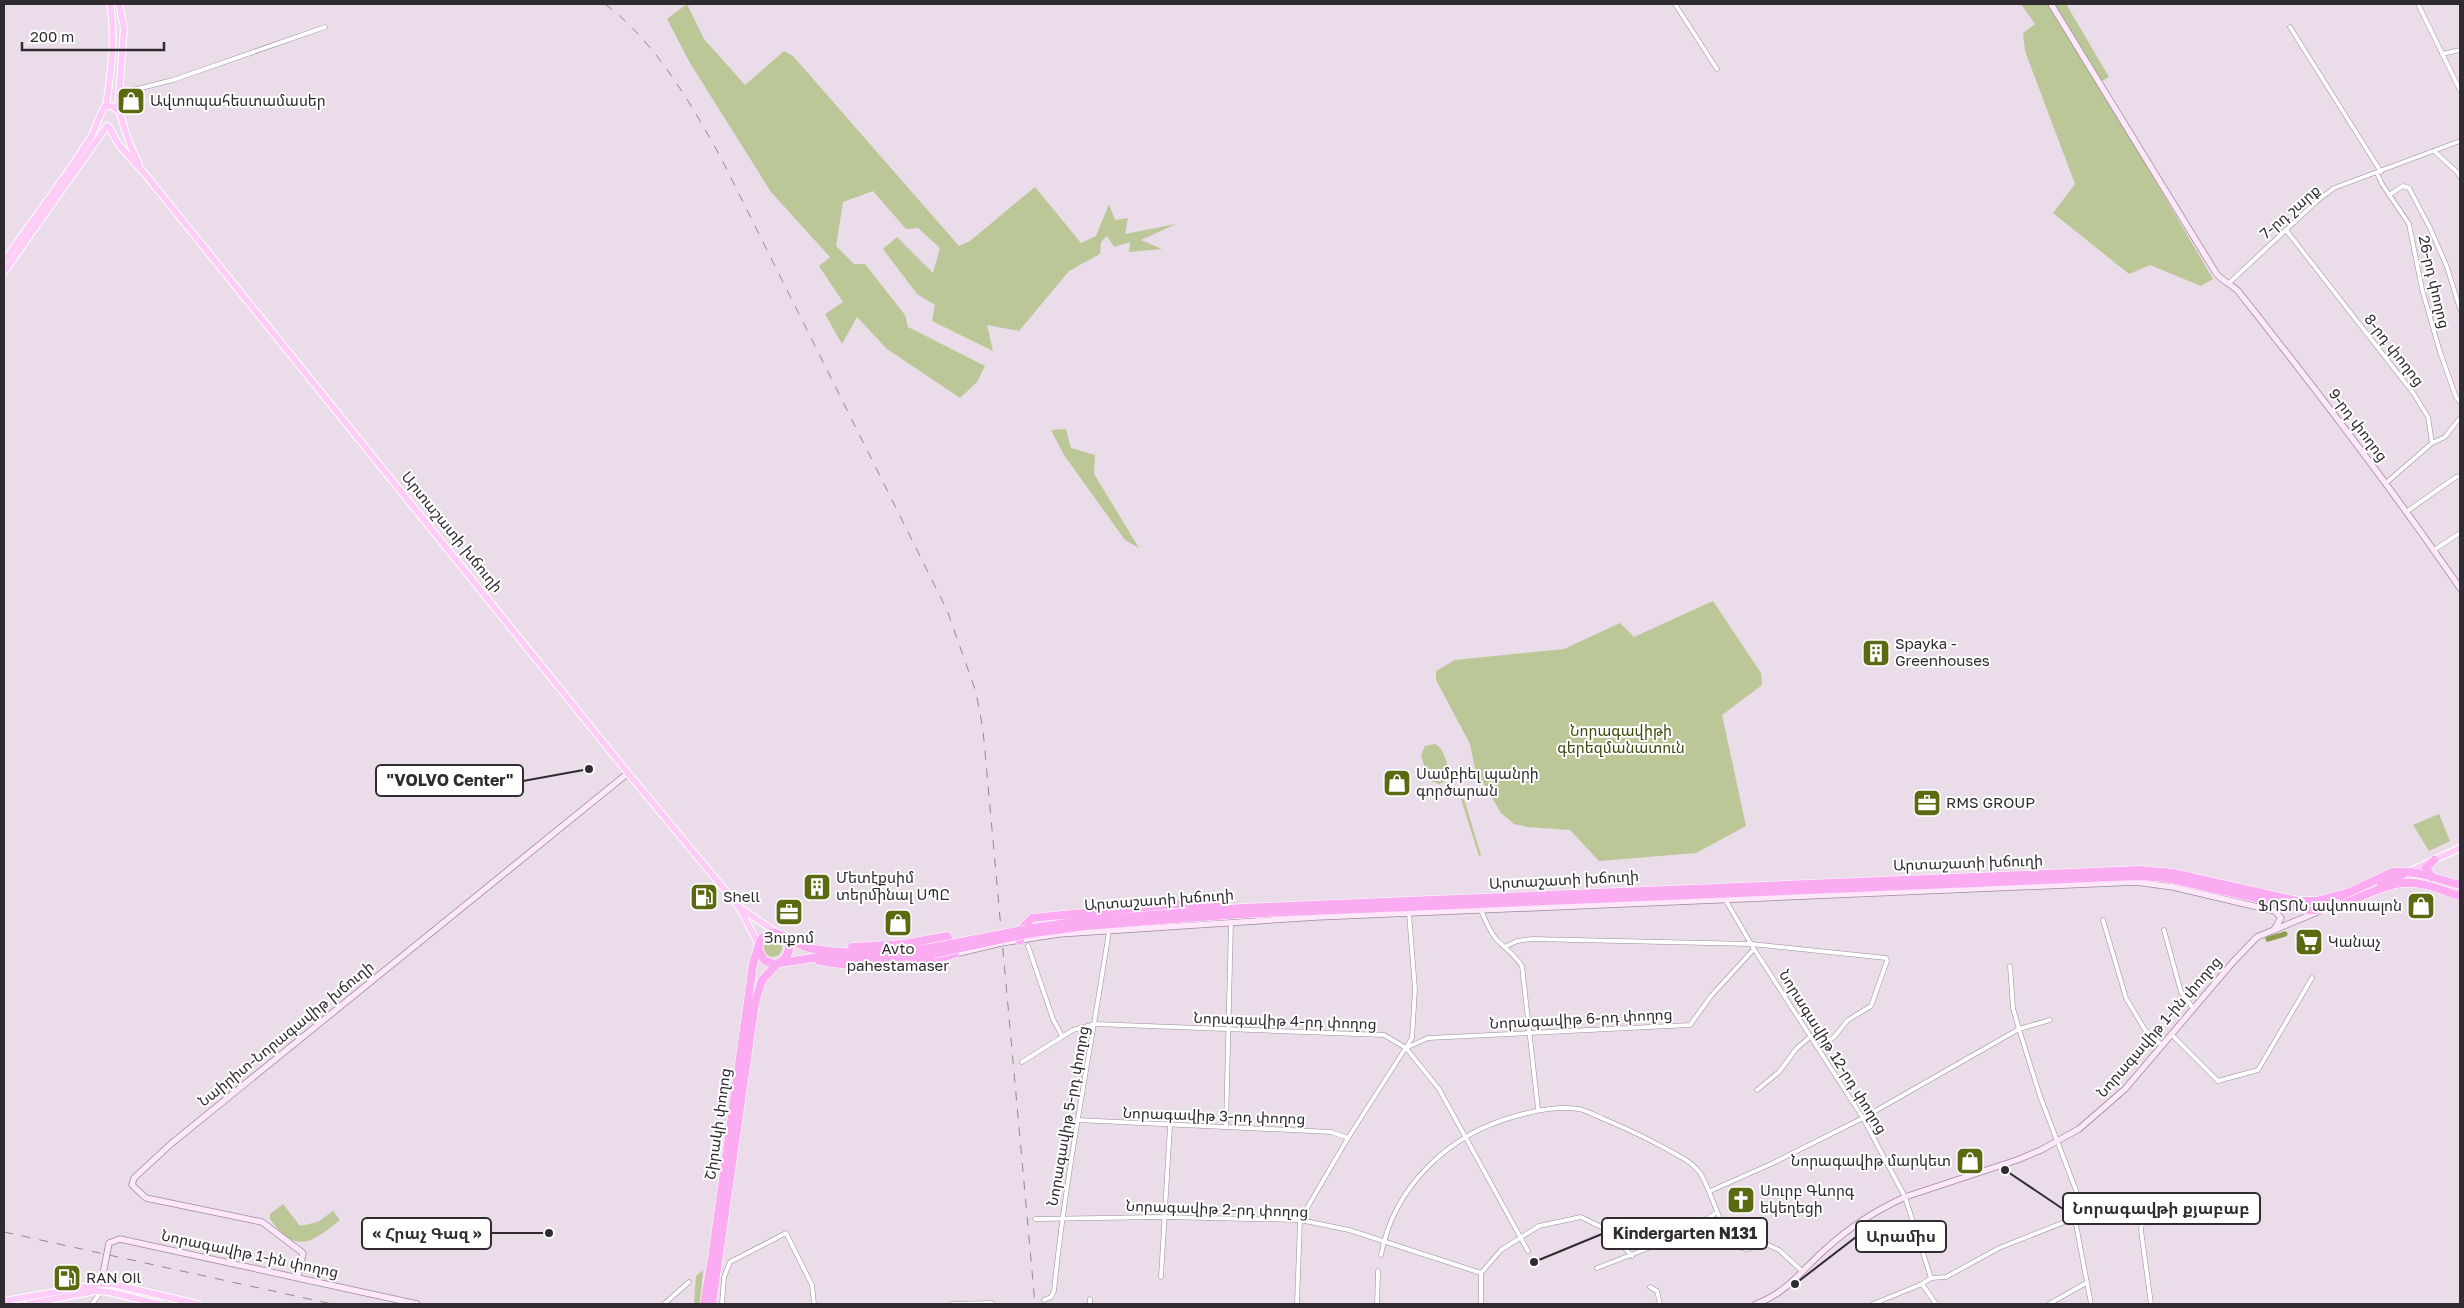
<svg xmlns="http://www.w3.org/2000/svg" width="2464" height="1308" font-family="'Golos Text','Noto Sans Armenian',sans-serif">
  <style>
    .green { fill: #bcc798 }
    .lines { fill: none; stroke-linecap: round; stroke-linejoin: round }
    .canal { stroke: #8c9b4e; stroke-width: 5 }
    .street-casing { stroke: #9a8d98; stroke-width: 5 }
    .secondary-casing { stroke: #9a8d98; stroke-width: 7 }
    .primary-casing { stroke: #fff; stroke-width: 8 }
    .highway-casing { stroke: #fff; stroke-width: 9 }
    .street { stroke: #fff; stroke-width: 4 }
    .secondary { stroke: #fee6fb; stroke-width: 5.5 }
    .primary { stroke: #fdcdf7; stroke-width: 6 }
    .highway { stroke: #fbabf2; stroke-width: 8 }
    .rail { stroke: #938992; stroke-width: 1; stroke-dasharray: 9 9; stroke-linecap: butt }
    .highway-bridge-casing { stroke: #fff; stroke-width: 9; stroke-linecap: butt }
    .highway-bridge { stroke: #fbabf2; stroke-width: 8 }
    .labels { text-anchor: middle; stroke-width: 4; stroke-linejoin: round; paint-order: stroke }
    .poi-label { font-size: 15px; fill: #302b30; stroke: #fff; text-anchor: start }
    .street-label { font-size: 15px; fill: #302b30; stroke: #fff }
    .park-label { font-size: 15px; fill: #3f490e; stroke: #fff }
    .leader { fill: none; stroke: #302b30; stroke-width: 2 }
    .callout-dot { fill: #302b30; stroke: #fff; stroke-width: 2 }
    .callout { fill: #fff; stroke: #302b30; stroke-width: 2 }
    .callout-label { font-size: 16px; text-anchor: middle; font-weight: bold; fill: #302b30 }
  </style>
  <rect width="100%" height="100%" fill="#eadce8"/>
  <!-- green -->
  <g class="green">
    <path d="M687,4L704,39L745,85L784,51L793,56L959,246L970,241L1035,187L1081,243L1096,236L1109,204L1115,220L1128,218L1125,234L1176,224L1141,240L1162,249L1129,252L1130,242L1114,247L1107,236L1101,242L1100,254L1069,271L1019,331L987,325L993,351L932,321L935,305L917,294L883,249L897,237L933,273L940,248L918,228L906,229L873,191L843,202L836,246L854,264H865L905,315L908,327L985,366L977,382L960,398L887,349L857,317L842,344L825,314L843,302L819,266L830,257L771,192L690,63L667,19Z"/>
    <path d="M2021,4H2066L2109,77L2098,83L2213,279L2201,286L2150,265L2129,274L2053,213L2075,184L2025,51L2023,33L2035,24Z"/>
    <path d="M1066,429L1071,448L1095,455L1094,474L1139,548L1125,540L1064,455L1051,430Z"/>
    <path d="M1713,601L1761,673L1762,685L1722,715L1746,826L1696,853L1599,861L1570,830L1528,827L1514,824L1501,813L1475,769L1470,744L1436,680V671L1455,660L1564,649L1620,623L1634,637Z"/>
    <path d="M1435,744C1445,749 1451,771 1446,781L1439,784L1428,780L1421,755L1425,746Z"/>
    <path d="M1461,799H1464L1481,855L1479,856Z"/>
    <path d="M2439,814L2450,841L2429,851L2413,825Z"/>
    <circle cx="773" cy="948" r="9"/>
    <path d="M283,1204L300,1226L318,1222L333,1211L340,1220C311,1243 296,1255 270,1219V1214Z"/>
    <path d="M703,1270L700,1304H694L696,1276Z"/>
  </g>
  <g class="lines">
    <!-- canal -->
    <path class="canal" d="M2268,939L2285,934"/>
    <defs>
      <g id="street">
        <path d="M1675,4L1717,69"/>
        <path d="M2418,4L2460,90"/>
        <path d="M2290,27L2381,172"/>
        <path d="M2442,54L2460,50"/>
        <path d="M120,91L125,92L173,80L325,27"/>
        <path d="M2434,151L2457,172L2460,177"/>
        <path d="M2377,173L2382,184L2409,224L2422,289L2440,352L2456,397L2460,402"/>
        <path d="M2389,195L2403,186L2409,188L2430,228L2447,267L2460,309"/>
        <path d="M2286,230L2414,394L2428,417L2432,443L2386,483"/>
        <path d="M2229,283L2317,201L2334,188L2460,141"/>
        <path d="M2432,443L2445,437L2460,418"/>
        <path d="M2406,512L2456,477L2460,476"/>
        <path d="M2434,550L2460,533"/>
        <path d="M1725,899L1754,949L1863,1118L1905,1197L1931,1278"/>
        <path d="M1481,910C1485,920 1489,930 1496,939C1505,948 1515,955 1522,966L1538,1109"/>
        <path d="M2103,920L2126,998L2145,1030L2162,1045"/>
        <path d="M2164,930L2181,992L2193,1008"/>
        <path d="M1028,946L1053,1019L1062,1036"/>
        <path d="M1505,947L1517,941L1532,939L1751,944L1886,958L1887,961L1871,1006L1848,1020L1834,1037L1819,1047"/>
        <path d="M2010,966L2013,1008L2019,1029L2040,1096L2085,1214"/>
        <path d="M2171,1034L2218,1081L2258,1070L2312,978"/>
        <path d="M1408,1047L1428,1038L1690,1025L1711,996L1754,949"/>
        <path d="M1022,1062L1073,1030L1095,1024L1384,1035L1406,1048L1439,1089L1528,1251"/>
        <path d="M1757,1090L1779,1072L1796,1049L1811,1036"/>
        <path d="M1077,1120L1331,1132L1348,1138"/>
        <path d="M1226,1127L1231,922"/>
        <path d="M1710,1191L1771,1164L1863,1118L2019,1029L2050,1020"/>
        <path d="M2143,1217L2141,1230L2151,1304"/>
        <path d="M1035,1219L1163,1217L1300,1220L1349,1230L1481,1273"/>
        <path d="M2075,1219L2091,1304"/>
        <path d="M1381,1255C1394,1186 1449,1134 1516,1116C1537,1110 1558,1106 1579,1109C1588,1111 1596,1116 1604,1119C1630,1130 1655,1142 1679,1156C1687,1160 1695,1166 1700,1173C1712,1189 1724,1250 1748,1249L1762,1242L1779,1250L1803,1272"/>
        <path d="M1597,1268L1680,1236L1716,1213"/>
        <path d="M1161,1277L1170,1126"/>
        <path d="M1922,1284L1936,1304"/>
        <path d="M1650,1287L1657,1291L1660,1304"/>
        <path d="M1090,1299V1304"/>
        <path d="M1044,1300L1051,1297L1054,1291C1066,1170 1091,1051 1109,931"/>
        <path d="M92,1304L101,1292"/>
        <path d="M664,1304L689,1282"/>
        <path d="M722,1304L724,1277L730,1262L786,1233L812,1285L814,1304"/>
        <path d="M952,1304L992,1303"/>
        <path d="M1297,1304L1300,1220L1348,1138L1412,1038L1415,989L1409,914"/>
        <path d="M1377,1304L1378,1271"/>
        <path d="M1481,1304V1273L1501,1250L1539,1226L1581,1217L1609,1231L1632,1256"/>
        <path d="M1873,1304L1922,1284L1931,1278L1946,1277L1999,1248L2085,1214L2143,1217L2196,1216"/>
        <path d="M2049,1304L2086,1283"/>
      </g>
      <g id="secondary">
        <path d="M2051,4L2216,273C2222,281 2231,284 2238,291C2315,388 2390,486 2460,588"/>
        <path d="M955,954L1001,943L1059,934L1317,917L2136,882L2173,887L2275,911L2281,918L2274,930"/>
        <path d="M103,1274L109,1243L120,1239L417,1304"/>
        <path d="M298,1277L303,1253L262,1222L146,1198L132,1185L134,1178L172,1143L628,773"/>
        <path d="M1756,1304C1789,1292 1802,1269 1828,1247C1851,1226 1877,1210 1905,1197L2017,1160L2041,1150L2079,1129L2125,1089L2233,962L2257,937L2320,911"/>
      </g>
      <g id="primary">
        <path d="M106,106C111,72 116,38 110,4"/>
        <path d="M118,109L124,28L119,4"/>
        <path d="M109,127L119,145L145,174L628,773L739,907L759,945"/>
        <path d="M4,261L72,166L91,137L104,107L112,106L120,112C124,131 130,146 139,164"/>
        <path d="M4,272L107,126"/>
        <path d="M2408,872L2460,848"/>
        <path d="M739,907L777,933"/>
        <path d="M90,1283L103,1274"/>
        <path d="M4,1301L101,1284H113L197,1304"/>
        <path d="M28,1304L95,1291L109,1292L159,1304"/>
      </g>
      <g id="highway">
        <path d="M2432,877L2426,868L2434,860"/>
        <path d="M2381,885L2404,874"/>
        <path d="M2341,896L2393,872C2416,870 2438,879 2460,885"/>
        <path d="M1027,929L1086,920L1242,908L2140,870L2173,873L2298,901H2316L2346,893"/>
        <path d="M1027,934L1085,926L1241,914L2138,876L2166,878L2309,910C2343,912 2371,886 2404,883C2422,881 2443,891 2460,896"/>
        <path d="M1020,941V930L1032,918L1176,904L1217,906"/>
        <path d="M930,948C889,952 849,956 809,948C796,945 786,934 773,933L762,938L758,948L764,960L773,964L820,957L877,959L933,954"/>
        <path d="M782,961C790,954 791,946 785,937"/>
        <path d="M819,961C866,969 909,969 955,954L947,936L904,944L852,947"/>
        <path d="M704,1304L712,1258L753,964L758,948"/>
        <path d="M712,1304L755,1003L762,980L778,963"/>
      </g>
    </defs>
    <!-- street casing -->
    <use href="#street" class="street-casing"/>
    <!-- secondary casing -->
    <use href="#secondary" class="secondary-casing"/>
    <!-- primary casing -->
    <use href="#primary" class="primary-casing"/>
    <!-- highway casing -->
    <use href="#highway" class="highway-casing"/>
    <!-- street -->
    <use href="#street" class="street"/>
    <!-- secondary -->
    <use href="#secondary" class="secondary"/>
    <!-- primary -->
    <use href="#primary" class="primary"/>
    <!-- highway -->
    <use href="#highway" class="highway"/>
    <!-- rail -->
    <g class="rail">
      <path d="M605,4C655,41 692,105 721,158L947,610L976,692L983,730L1035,1304"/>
      <path d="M4,1232L332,1304"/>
    </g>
    <defs>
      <g id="highway-bridge">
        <path d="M930,948L1027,929"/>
        <path d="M933,954L1027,934"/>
      </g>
    </defs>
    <!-- highway-bridge casing -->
    <use href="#highway-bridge" class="highway-bridge-casing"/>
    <!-- highway-bridge -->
    <use href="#highway-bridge" class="highway-bridge"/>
  </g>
  <!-- icons -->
  <defs>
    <symbol id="shop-square" viewBox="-11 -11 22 22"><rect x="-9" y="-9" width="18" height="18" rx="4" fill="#5b6910" stroke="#fff"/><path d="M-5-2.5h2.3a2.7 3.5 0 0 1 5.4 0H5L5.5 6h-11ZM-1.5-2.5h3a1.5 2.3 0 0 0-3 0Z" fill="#fff"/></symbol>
    <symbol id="building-square" viewBox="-11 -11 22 22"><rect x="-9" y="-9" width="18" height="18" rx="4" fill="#5b6910" stroke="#fff"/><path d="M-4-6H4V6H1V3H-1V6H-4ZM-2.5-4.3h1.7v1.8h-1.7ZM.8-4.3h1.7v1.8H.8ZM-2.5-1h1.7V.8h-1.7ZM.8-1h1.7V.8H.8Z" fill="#fff"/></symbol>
    <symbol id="office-square" viewBox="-11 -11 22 22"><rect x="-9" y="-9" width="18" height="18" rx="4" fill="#5b6910" stroke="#fff"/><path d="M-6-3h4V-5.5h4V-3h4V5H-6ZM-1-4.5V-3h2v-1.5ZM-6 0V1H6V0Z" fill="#fff"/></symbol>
    <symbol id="fuel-square" viewBox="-11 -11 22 22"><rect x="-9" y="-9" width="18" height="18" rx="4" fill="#5b6910" stroke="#fff"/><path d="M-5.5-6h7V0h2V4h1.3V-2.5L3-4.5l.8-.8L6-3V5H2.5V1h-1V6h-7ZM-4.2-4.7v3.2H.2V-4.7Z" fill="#fff"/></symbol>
    <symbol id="supermarket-square" viewBox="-11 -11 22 22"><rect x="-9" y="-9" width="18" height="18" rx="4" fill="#5b6910" stroke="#fff"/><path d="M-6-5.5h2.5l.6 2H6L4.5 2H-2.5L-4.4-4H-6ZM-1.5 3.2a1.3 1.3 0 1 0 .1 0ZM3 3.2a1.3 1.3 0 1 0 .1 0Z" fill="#fff"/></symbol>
    <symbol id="church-square" viewBox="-11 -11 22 22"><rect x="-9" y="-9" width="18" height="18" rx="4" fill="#5b6910" stroke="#fff"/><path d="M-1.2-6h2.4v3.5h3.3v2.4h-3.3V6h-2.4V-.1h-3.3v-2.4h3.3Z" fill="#fff"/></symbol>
  </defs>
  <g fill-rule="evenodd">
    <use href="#shop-square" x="115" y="85" width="32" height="32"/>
    <use href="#building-square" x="1860" y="637" width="32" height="32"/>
    <use href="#shop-square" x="1381" y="767" width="32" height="32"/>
    <use href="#office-square" x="1911" y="787" width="32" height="32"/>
    <use href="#building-square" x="801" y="871" width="32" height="32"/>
    <use href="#fuel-square" x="688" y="881" width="32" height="32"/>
    <use href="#shop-square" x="2405" y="890" width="32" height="32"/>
    <use href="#office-square" x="773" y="896" width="32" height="32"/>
    <use href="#shop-square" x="882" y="907" width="32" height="32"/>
    <use href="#supermarket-square" x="2293" y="926" width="32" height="32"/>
    <use href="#shop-square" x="1954" y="1145" width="32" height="32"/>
    <use href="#church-square" x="1725" y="1184" width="32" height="32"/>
    <use href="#fuel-square" x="51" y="1262" width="32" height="32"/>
  </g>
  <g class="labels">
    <!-- poi labels -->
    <g class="poi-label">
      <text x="150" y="106">Ավտոպահեստամասեր</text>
      <text x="1895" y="649">Spayka -<tspan x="1895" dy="17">Greenhouses</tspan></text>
      <text x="1416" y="779">Սամբիել պանրի<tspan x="1416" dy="17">գործարան</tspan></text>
      <text x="1946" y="808">RMS GROUP</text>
      <text x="836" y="883">Մետէքսիմ<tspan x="836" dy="17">տերմինալ ՍՊԸ</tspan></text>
      <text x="723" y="902">Shell</text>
      <text x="2402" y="911" text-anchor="end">ՖՈՏՈՆ ավտոսալոն</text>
      <text x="789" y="943" text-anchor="middle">Յուքոմ</text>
      <text x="2328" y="947">Կանաչ</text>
      <text x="898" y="954" text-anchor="middle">Avto<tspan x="898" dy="17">pahestamaser</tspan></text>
      <text x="1951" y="1166" text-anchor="end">Նորագավիթ մարկետ</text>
      <text x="1760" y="1196">Սուրբ Գևորգ<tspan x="1760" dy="17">եկեղեցի</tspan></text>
      <text x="86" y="1283">RAN Oil</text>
    </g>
    <!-- street labels -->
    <g class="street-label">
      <text transform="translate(2290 212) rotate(-41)" y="5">7-րդ շարք</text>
      <text transform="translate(2434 282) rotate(77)" y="5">26-րդ փողոց</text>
      <text transform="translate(2394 350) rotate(52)" y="5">8-րդ փողոց</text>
      <text transform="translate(2358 425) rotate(53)" y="5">9-րդ փողոց</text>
      <text transform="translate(452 532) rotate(51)" y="5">Արտաշատի խճուղի</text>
      <text transform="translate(1968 863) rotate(-2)" y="5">Արտաշատի խճուղի</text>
      <text transform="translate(1564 880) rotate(-3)" y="5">Արտաշատի խճուղի</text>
      <text transform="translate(1159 900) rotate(-4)" y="5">Արտաշատի խճուղի</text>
      <text transform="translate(1581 1019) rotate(-3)" y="5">Նորագավիթ 6-րդ փողոց</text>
      <text transform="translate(1285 1021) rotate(2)" y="5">Նորագավիթ 4-րդ փողոց</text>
      <text transform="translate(2159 1027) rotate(-49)" y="5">Նորագավիթ 1-ին փողոց</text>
      <text transform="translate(286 1034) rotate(-39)" y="5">Նաիրիտ-Նորագավիթ խճուղի</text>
      <text transform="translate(1833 1052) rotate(58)" y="5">Նորագավիթ 12-րդ փողոց</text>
      <text transform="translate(1068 1116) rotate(-80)" y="5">Նորագավիթ 5-րդ փողոց</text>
      <text transform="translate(1214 1116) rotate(2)" y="5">Նորագավիթ 3-րդ փողոց</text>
      <text transform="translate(718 1124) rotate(-82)" y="5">Շիրակի փողոց</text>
      <text transform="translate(1217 1209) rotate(2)" y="5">Նորագավիթ 2-րդ փողոց</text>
      <text transform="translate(250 1254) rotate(12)" y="5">Նորագավիթ 1-ին փողոց</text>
    </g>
    <!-- park labels -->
    <g class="park-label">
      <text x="1621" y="736">Նորագավիթի<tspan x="1621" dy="17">գերեզմանատուն</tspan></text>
    </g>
  </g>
  <!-- callouts -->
  <path class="leader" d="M589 769L523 781M2005 1170L2063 1209M549 1233L491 1233M1534 1262L1602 1234M1795 1284L1856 1237"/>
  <g class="callout-dot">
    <circle cx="589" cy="769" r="5"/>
    <circle cx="2005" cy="1170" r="5"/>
    <circle cx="549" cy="1233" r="5"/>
    <circle cx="1534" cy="1262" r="5"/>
    <circle cx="1795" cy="1284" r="5"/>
  </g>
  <g class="callout">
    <rect x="376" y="765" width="147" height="31" rx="5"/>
    <rect x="2063" y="1193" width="197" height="31" rx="5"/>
    <rect x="362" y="1218" width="129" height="31" rx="5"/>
    <rect x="1602" y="1218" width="165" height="31" rx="5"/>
    <rect x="1856" y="1221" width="90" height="31" rx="5"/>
  </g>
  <g class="callout-label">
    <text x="450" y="786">"VOLVO Center"</text>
    <text x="2161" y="1214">Նորագավթի քյաբաբ</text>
    <text x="427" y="1239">« Հրաչ Գազ »</text>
    <text x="1685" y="1239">Kindergarten N131</text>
    <text x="1901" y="1242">Արամիս</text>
  </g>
  <!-- border -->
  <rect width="2464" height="1308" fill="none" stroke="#302b30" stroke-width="10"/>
  <!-- scale -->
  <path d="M22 42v8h142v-8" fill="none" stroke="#302b30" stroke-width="2.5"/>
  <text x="30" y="42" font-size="15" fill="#302b30" stroke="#ffffff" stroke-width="4" paint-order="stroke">200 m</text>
</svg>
